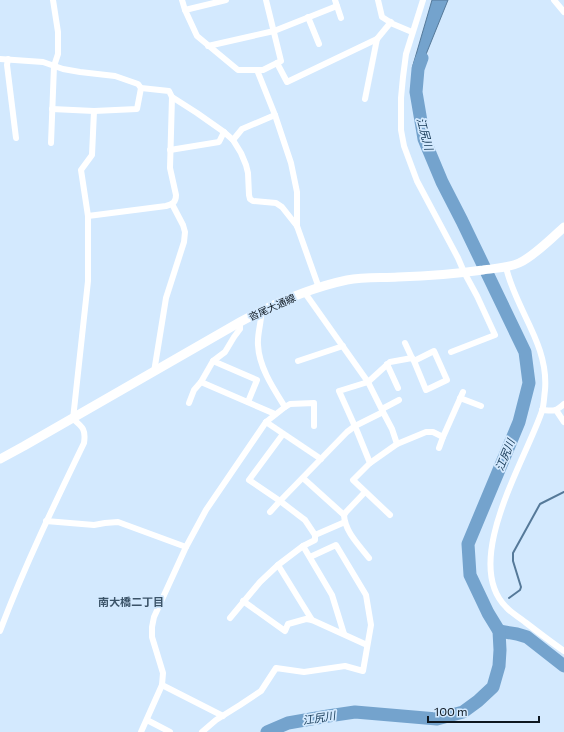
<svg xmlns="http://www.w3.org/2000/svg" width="564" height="732" font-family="Commissioner,'Noto Sans JP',sans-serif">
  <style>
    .water { fill: #74a3cd; stroke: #557999 }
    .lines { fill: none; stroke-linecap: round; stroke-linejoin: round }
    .stream { stroke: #557999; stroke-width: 2 }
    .river { stroke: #74a3cd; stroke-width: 13 }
    .street { stroke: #fff; stroke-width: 6 }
    .secondary { stroke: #fff; stroke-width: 9 }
    .labels { text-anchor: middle; stroke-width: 3.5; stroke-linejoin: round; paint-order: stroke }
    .street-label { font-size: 10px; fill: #0d1720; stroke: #d3e9fe }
    .water-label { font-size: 11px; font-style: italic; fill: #123653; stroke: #d3e9fe }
    .neighbourhood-label { font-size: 11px; font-weight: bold; fill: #3b5368; stroke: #d3e9fe }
  </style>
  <rect width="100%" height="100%" fill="#d3e9fe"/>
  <!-- water -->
  <path class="water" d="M432,0H448L412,89L413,65Z"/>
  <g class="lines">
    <!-- stream -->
    <path class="stream" d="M509,598L520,590L521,587L513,561V553L540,504L564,492"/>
    <!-- river -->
    <g class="river">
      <path d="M499,631L517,634L527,637L564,666"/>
      <path d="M267,732L288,723L328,716L355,712L437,719L463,712L478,701L493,687L499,666L500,650L499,631L488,613L470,575L468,544L519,422L529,383L525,352L462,221L442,182L424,139L416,92L418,69L422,58"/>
    </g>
    <!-- street -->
    <g class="street">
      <path d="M182,0L185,10L197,36L238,70H263L281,61L266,0"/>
      <path d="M335,0L341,18"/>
      <path d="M378,0L382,17L393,24L412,32"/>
      <path d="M423,0L406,54L403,77L401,98V130L404,146L417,181L458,258L464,272L477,296L495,335L451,352"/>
      <path d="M554,0L564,12"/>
      <path d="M185,10L226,0"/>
      <path d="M308,17L319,44"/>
      <path d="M208,46L274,31L337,6"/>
      <path d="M0,59L43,62L63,69L80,72L115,76L138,84L141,88L169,91L172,97L170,168L176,195C176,202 173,204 166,206L88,216L81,170L92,155L94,111"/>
      <path d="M8,59L7,65L16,138"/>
      <path d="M277,63L287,82L377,39L391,22"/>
      <path d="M257,70L275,115L291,163L297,192V226"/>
      <path d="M172,97L197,113L224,132L233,140L241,153L246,165L248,173L249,195L250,199L253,201L276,203L282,207L297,226L319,288"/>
      <path d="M365,99L377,39"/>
      <path d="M52,109L94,111L137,109L141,88"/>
      <path d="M233,140L242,129L275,115"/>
      <path d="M51,143L54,66L58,54V32L53,0"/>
      <path d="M170,150L219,142L224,132"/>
      <path d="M506,267C515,309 549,344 545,390C544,397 544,405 542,411C526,459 461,562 506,607C511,613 519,617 525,622C538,632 551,642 564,651"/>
      <path d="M405,343L412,358L414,361L426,390L447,380L434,351L414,361"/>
      <path d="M213,361L257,380L248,402"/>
      <path d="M298,361L343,346"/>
      <path d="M387,364L398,388"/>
      <path d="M154,372L166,298L184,242L185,232L183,225L172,204"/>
      <path d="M201,382L275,414"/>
      <path d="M460,398L481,406"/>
      <path d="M189,403L194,390L201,382L213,361L225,352L234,337L240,329V322"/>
      <path d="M285,407L290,404L314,403V426"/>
      <path d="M382,409L399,400"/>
      <path d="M542,410C554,411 555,412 564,404"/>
      <path d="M556,410L564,422"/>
      <path d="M383,412L392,429L397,444"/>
      <path d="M266,422L321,459"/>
      <path d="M439,448L443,437"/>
      <path d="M370,463L357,431L339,391L368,382L390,362L412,358"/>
      <path d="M303,478L344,515C345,532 359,545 369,558"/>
      <path d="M270,512L280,501L249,480L283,434"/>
      <path d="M344,515L346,512L365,492"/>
      <path d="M390,515L353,480L370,463L397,444L426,432H433L443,437L463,392"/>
      <path d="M46,521L94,525L105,523L118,522L186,547"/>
      <path d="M315,535L345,522"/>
      <path d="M303,546L315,540V535L305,520L280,501L347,432L355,426L383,412L368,382L305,293"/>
      <path d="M278,565L312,620"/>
      <path d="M243,601L285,631L288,624L306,619L312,620L367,645"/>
      <path d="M230,618L260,582L278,565L303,546L332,595L344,634"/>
      <path d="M0,631C24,567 54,505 84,443C86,430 83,427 73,419L88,281V216"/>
      <path d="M162,685L223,716"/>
      <path d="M147,720L170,732"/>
      <path d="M141,732L162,685L163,673L152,637V627L154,617L186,547L206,510L266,422L285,407C273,388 259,367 258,345C257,333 262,322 261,311"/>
      <path d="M202,732L216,720L240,705L261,691L276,668L304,672L345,666L363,671L371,625L366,595L336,545L310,557"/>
    </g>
    <!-- secondary -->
    <path class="secondary" d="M0,459L24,446L240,322C273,304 309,288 347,280C364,277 381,278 398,277C427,276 455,274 483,270C495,268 508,268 519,263C533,257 552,238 564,227"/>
  </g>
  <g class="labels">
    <!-- street labels -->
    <g class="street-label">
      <text transform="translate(272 307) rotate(-24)" y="4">沓尾大通線</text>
    </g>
    <!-- water labels -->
    <g class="water-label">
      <text transform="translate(425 134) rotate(75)" y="4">江尻川</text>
      <text transform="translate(505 455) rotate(-68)" y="4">江尻川</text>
      <text transform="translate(319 718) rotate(-9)" y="4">江尻川</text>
    </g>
    <!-- neighbourhood labels -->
    <g class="neighbourhood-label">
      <text x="131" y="606">南大橋二丁目</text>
    </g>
  </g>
  <!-- scale -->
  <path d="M428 716v6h111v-6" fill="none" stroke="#0d1720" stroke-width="2"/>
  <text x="434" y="716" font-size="12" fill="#0d1720" stroke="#d3e9fe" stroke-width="3" paint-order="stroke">100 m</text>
</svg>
